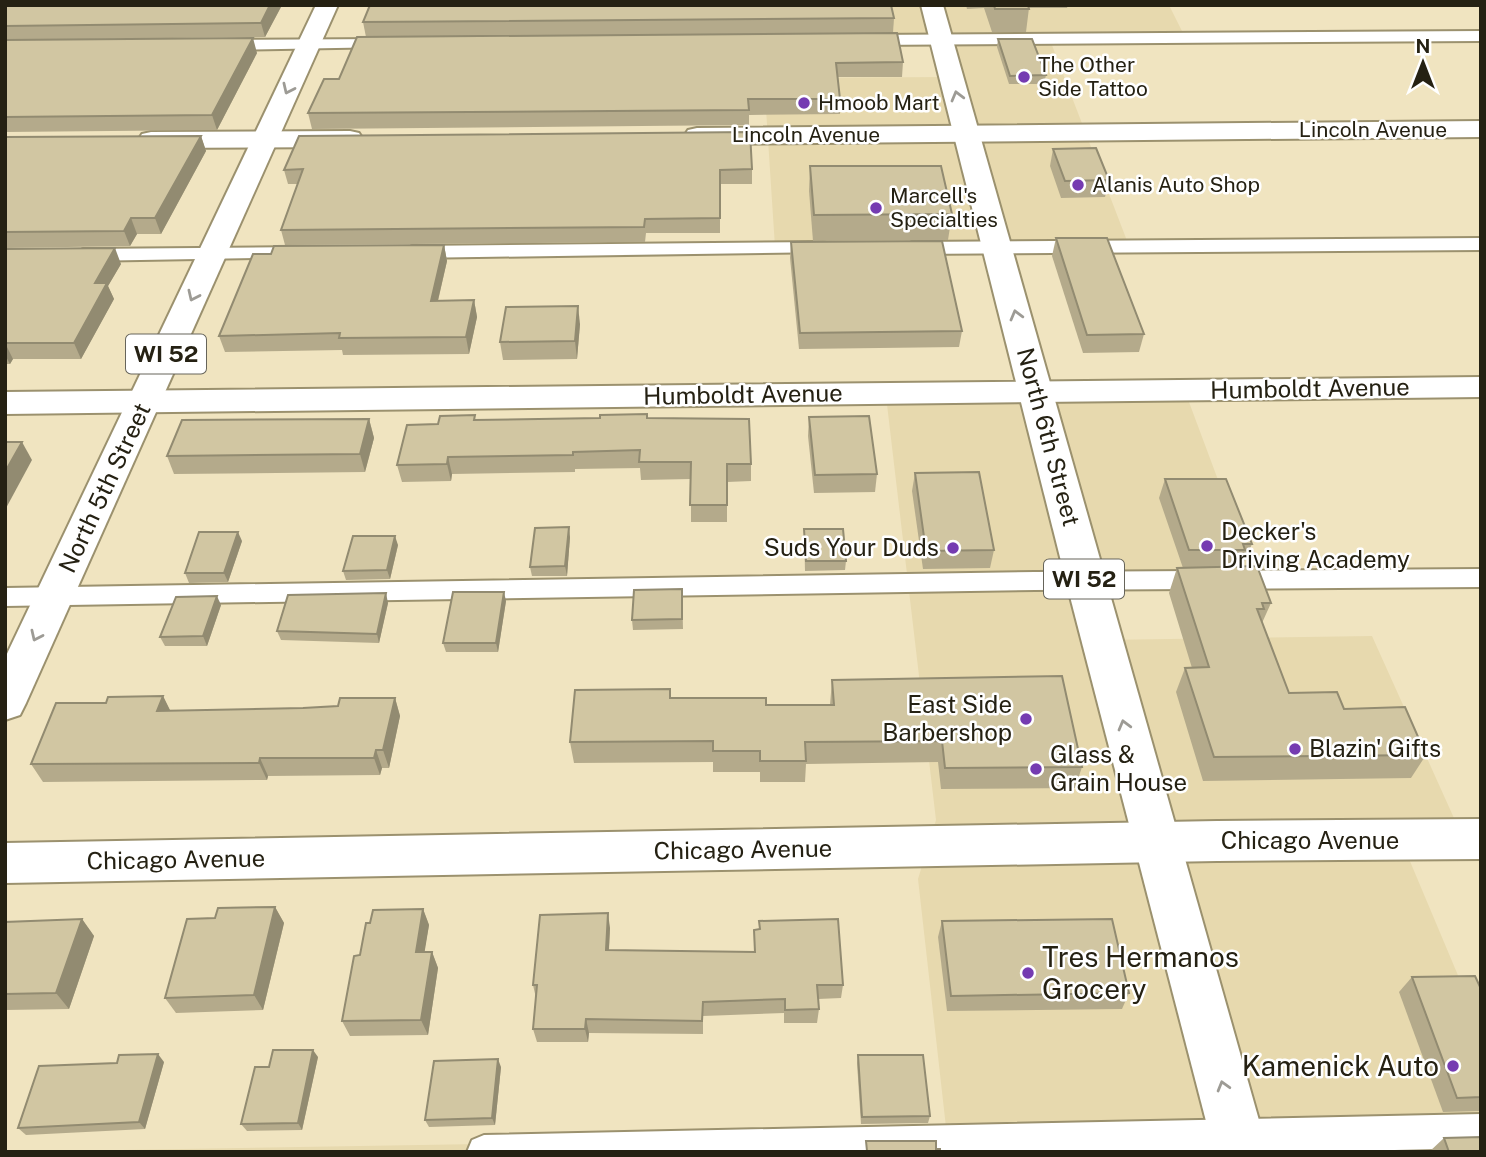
<svg xmlns="http://www.w3.org/2000/svg" width="1486" height="1157" font-family="'Public Sans',sans-serif">
  <style>
    .built { fill: #e7d9ae }
    .lines { fill: none; stroke-linecap: round; stroke-linejoin: round }
    .lane-casing { stroke: #9b916e; stroke-width: 4 }
    .street-casing { stroke: #9b916e; stroke-width: 4 }
    .primary-casing { stroke: #9b916e; stroke-width: 4 }
    .lane { fill: #fff; fill-rule: evenodd }
    .street { fill: #fff; fill-rule: evenodd }
    .primary { fill: #fff; fill-rule: evenodd }
    .wall { fill: #b4aa8b }
    .shaded-wall { fill: #928b71 }
    .building { fill: #d1c6a2; stroke: #928b71; stroke-width: 2 }
    .oneway { stroke: #9d9b95 }
    .poi-dot { fill: #753bb1; stroke: #fff; stroke-width: 2.5 }
    .labels { text-anchor: middle; stroke-width: 5; stroke-linejoin: round; paint-order: stroke }
    .far-poi-label { font-size: 21px; fill: #252113; stroke: #fff; text-anchor: start }
    .far-street-label { font-size: 21px; fill: #252113; stroke: #fff }
    .shield { fill: #fff; stroke: #66645a; stroke-width: 2 }
    .shield-label { font-size: 23px; font-weight: bold; fill: #252113 }
    .street-label { font-size: 24px; fill: #252113; stroke: #fff }
    .poi-label { font-size: 24px; fill: #252113; stroke: #fff; text-anchor: start }
    .near-poi-label { font-size: 28px; fill: #252113; stroke: #fff; text-anchor: start }
  </style>
  <rect width="100%" height="100%" fill="#f0e4c0"/>
  <!-- built -->
  <g class="built">
    <path d="M763,5H1169L1186,39L1050,40L1129,246L775,247L764,78L950,77L940,39L765,40Z"/>
    <path d="M1186,394L1252,571L1084,573L1101,640L1372,636L1458,827L1396,828L1481,1030V1152H5L947,1136L918,879L936,820L886,396Z"/>
  </g>
  <g class="lines">
    <defs>
      <g id="lane">
        <path d="M1481,31V41L867,45L859,40L867,35Z"/>
        <path d="M386,39L394,44L391,47L223,50L215,45L223,40Z"/>
        <path d="M1481,238V250L912,254L903,248L912,242Z"/>
        <path d="M824,242L833,248L831,252L412,258L403,252L412,246Z"/>
        <path d="M306,247L315,253L313,257L83,261L74,255L83,249Z"/>
        <path d="M1481,569V587L1035,590L5,606V588L1035,572Z"/>
        <path d="M1481,1114V1148L1308,1152H467L472,1140L484,1135Z"/>
      </g>
      <g id="street">
        <path d="M1481,121V137L697,144L688,142L684,136L688,130L697,128Z"/>
        <path d="M350,131L359,133L363,139L359,145L350,147L151,148L142,146L138,140L142,134L151,132Z"/>
        <path d="M1481,377V397L5,414V392Z"/>
        <path d="M1481,819V859L1217,861L5,883V843L1217,821Z"/>
      </g>
      <g id="primary">
        <path d="M316,5H338L26,703L20,715L5,720V658Z"/>
        <path d="M921,5H943L1268,1152H1214L1066,581Z"/>
      </g>
    </defs>
    <!-- lane casing -->
    <use href="#lane" class="lane-casing"/>
    <!-- street casing -->
    <use href="#street" class="street-casing"/>
    <!-- primary casing -->
    <use href="#primary" class="primary-casing"/>
    <!-- lane -->
    <use href="#lane" class="lane"/>
    <!-- street -->
    <use href="#street" class="street"/>
    <!-- primary -->
    <use href="#primary" class="primary"/>
  </g>
  <!-- wall -->
  <g class="wall">
    <path d="M5,5H282L265,37L5,40Z"/>
    <path d="M966,5H1068L1067,8H1029L1026,32H992L984,8L967,9Z"/>
    <path d="M894,18L893,33L366,37L363,22Z"/>
    <path d="M357,37L903,62L902,77H838L840,99V114L749,115V125L312,129L308,113L339,79Z"/>
    <path d="M998,39L1046,75L1044,84H1009L997,47Z"/>
    <path d="M5,40L257,53L217,130L5,132Z"/>
    <path d="M201,136L206,151L161,234H137L130,246L5,248V137Z"/>
    <path d="M1053,149L1109,180L1105,197L1061,198L1050,166Z"/>
    <path d="M810,166L952,214L948,240L813,241L809,191Z"/>
    <path d="M752,169V184H720V233H646L645,242L285,245L281,230L298,184H288L284,170Z"/>
    <path d="M1056,238L1144,334L1139,352L1083,353L1052,256Z"/>
    <path d="M791,242L962,331L959,347L799,349L790,258Z"/>
    <path d="M444,245L447,261L438,301L474,300L477,317L469,354L343,355L342,350L225,352L219,336L271,254Z"/>
    <path d="M5,249L121,264L108,286L114,299L81,359H13L10,364H5Z"/>
    <path d="M580,324L577,359L503,360L500,342Z"/>
    <path d="M647,414V418L751,464V481L727,482V522H691V479L641,480L640,468L575,469V472L452,474L451,481L402,482L397,465L438,424L476,420L600,418Z"/>
    <path d="M809,417L877,474L875,492L814,493L808,436Z"/>
    <path d="M369,419L374,438L365,472L174,474L167,456Z"/>
    <path d="M915,473L994,550L990,568L923,569L912,491Z"/>
    <path d="M1165,479L1252,544L1244,562H1240L1238,567L1271,603L1262,623L1289,693L1344,709L1426,755L1411,778L1203,781L1176,692L1185,668H1192L1169,593L1177,568H1183L1159,498Z"/>
    <path d="M804,529L846,561L845,570L805,571Z"/>
    <path d="M570,537L567,576H532L530,567Z"/>
    <path d="M242,541L228,582L189,583L185,573Z"/>
    <path d="M398,545L390,579L346,580L343,571Z"/>
    <path d="M682,589L683,629L633,630L632,620Z"/>
    <path d="M506,601L498,652H446L443,643Z"/>
    <path d="M388,603L379,643L281,640L277,631Z"/>
    <path d="M221,605L207,646H165L160,637Z"/>
    <path d="M832,680L1082,767L1075,788L941,789L938,762L806,764L805,782H760V772H713V762L574,763L570,742L671,698L766,705H830Z"/>
    <path d="M163,696L170,711L303,708L338,706L395,698L400,716L389,768H382L380,775L268,776L267,780L43,782L31,764L106,703Z"/>
    <path d="M275,907L284,923L263,1010L176,1013L165,998L215,918Z"/>
    <path d="M423,909L429,925L424,952H432L438,968L428,1035L350,1036L342,1021L370,923Z"/>
    <path d="M82,919L94,936L69,1009L5,1010V922Z"/>
    <path d="M759,921L843,985L841,998L818,999L819,1009L817,1023H784V1013L703,1016V1034L589,1033L588,1042H537L533,1029L536,998L533,985L610,928L609,950L754,952V930H759Z"/>
    <path d="M942,921L1129,993L1122,1009L947,1011L938,937Z"/>
    <path d="M1412,977L1481,989V1111L1443,1112L1399,992Z"/>
    <path d="M858,1055L930,1116L928,1123L861,1124L857,1063Z"/>
    <path d="M318,1057L302,1130L247,1131L241,1124L269,1067Z"/>
    <path d="M164,1062L145,1129L26,1135L18,1128Z"/>
    <path d="M501,1067L495,1125L429,1127L425,1120Z"/>
    <path d="M1444,1138L1481,1152H1429Z"/>
  </g>
  <!-- shaded-wall -->
  <g class="shaded-wall">
    <path d="M270,5H282L265,37L261,23Z"/>
    <path d="M253,38L257,53L217,130L212,115Z"/>
    <path d="M201,136L206,151L161,234L155,218Z"/>
    <path d="M131,218L137,234L130,246L124,231Z"/>
    <path d="M444,245L447,261L434,317L431,301Z"/>
    <path d="M115,248L121,264L108,286L114,299L81,359L74,343L95,283Z"/>
    <path d="M474,300L477,317L469,354L466,337Z"/>
    <path d="M578,306L580,324L577,359L575,341Z"/>
    <path d="M5,343L13,359L10,364L5,355Z"/>
    <path d="M369,419L374,438L365,472L360,454Z"/>
    <path d="M22,442L32,460L5,510V472Z"/>
    <path d="M448,457L452,474L451,481L447,464Z"/>
    <path d="M569,527L570,537L567,576L565,566Z"/>
    <path d="M238,532L242,541L228,582L224,573Z"/>
    <path d="M395,536L398,545L390,579L387,570Z"/>
    <path d="M504,592L506,601L498,652L496,643Z"/>
    <path d="M386,593L388,603L379,643L377,634Z"/>
    <path d="M217,596L221,605L207,646L203,636Z"/>
    <path d="M163,696L172,714L157,711Z"/>
    <path d="M395,698L400,716L389,768L383,750Z"/>
    <path d="M376,750L382,768L380,775L374,758Z"/>
    <path d="M260,758L268,776L267,780L259,763Z"/>
    <path d="M275,907L284,923L263,1010L254,995Z"/>
    <path d="M423,909L429,925L422,968L416,952Z"/>
    <path d="M608,913L610,928L608,964L606,950Z"/>
    <path d="M82,919L94,936L69,1009L56,993Z"/>
    <path d="M432,952L438,968L428,1035L421,1020Z"/>
    <path d="M586,1019L589,1033L588,1042L585,1029Z"/>
    <path d="M313,1050L318,1057L302,1130L298,1123Z"/>
    <path d="M158,1054L164,1062L145,1129L139,1122Z"/>
    <path d="M498,1059L501,1067L495,1125L492,1118Z"/>
  </g>
  <!-- building -->
  <g class="building">
    <path d="M5,5H270L261,23L5,26Z"/>
    <path d="M370,5H891L894,18L363,22Z"/>
    <path d="M994,5H1028L1029,9H995Z"/>
    <path d="M897,33L903,62L836,63L840,99H748L749,110L308,113L324,79H339L357,37Z"/>
    <path d="M253,38L212,115L5,117V40Z"/>
    <path d="M998,39H1032L1046,75L1010,76Z"/>
    <path d="M750,132L752,169L720,170V218L645,219L644,227L281,230L303,169L284,170L299,136Z"/>
    <path d="M201,136L155,218H131L124,231L5,232V137Z"/>
    <path d="M1096,148L1109,180L1065,181L1053,149Z"/>
    <path d="M810,166H941L952,214L814,215Z"/>
    <path d="M1056,238H1107L1144,334L1087,335Z"/>
    <path d="M942,241L962,331L800,333L791,242Z"/>
    <path d="M444,245L431,301L474,300L466,337L339,338L340,333L219,336L253,254H271L274,246Z"/>
    <path d="M115,248L95,283H107L74,343H5V249Z"/>
    <path d="M578,306L575,341L500,342L506,307Z"/>
    <path d="M647,414V418L749,419L751,464H727V505H690L691,462H639L640,450L573,452V455L448,457L447,464L397,465L407,425L438,424L440,416L475,415L474,420L600,418V415Z"/>
    <path d="M869,416L877,474L815,475L809,417Z"/>
    <path d="M369,419L360,454L167,456L182,420Z"/>
    <path d="M5,442H22L5,472Z"/>
    <path d="M979,472L994,550L926,551L915,473Z"/>
    <path d="M1165,479H1226L1252,544H1243L1245,550H1189Z"/>
    <path d="M569,527L565,566L530,567L535,528Z"/>
    <path d="M804,529H843L846,561H806Z"/>
    <path d="M199,532H238L224,573H185Z"/>
    <path d="M353,536H395L387,570L343,571Z"/>
    <path d="M1257,566L1271,603H1262L1264,609H1257L1289,693L1337,692L1344,709L1405,707L1426,755L1214,757L1185,668L1209,667L1177,568Z"/>
    <path d="M682,589V619L632,620L634,590Z"/>
    <path d="M453,592H504L496,643H443Z"/>
    <path d="M386,593L377,634L277,631L288,595Z"/>
    <path d="M217,596L203,636L160,637L176,597Z"/>
    <path d="M1062,676L1082,767L945,768L942,741L805,742L806,761H760V751H713V741L570,742L575,690L670,689V698H766V705H834L832,680Z"/>
    <path d="M163,696L157,711L303,708L338,706L340,698H395L383,750H376L374,758H260L259,763L31,764L56,703H106L108,697Z"/>
    <path d="M275,907L254,995L165,998L187,919L215,918L218,908Z"/>
    <path d="M423,909L416,952H432L421,1020L342,1021L354,956L360,955L366,923H370L373,910Z"/>
    <path d="M608,913L606,950L755,952L754,930L760,929L759,921L838,919L843,985H817L819,1009L785,1010V999L703,1002L702,1021L586,1019L585,1029H533L537,985H533L540,915Z"/>
    <path d="M82,919L56,993L5,994V922Z"/>
    <path d="M1112,919L1129,993L951,996L942,921Z"/>
    <path d="M1475,976L1481,989V1097L1457,1098L1412,977Z"/>
    <path d="M273,1050H313L298,1123L241,1124L255,1067H269Z"/>
    <path d="M158,1054L139,1122L18,1128L39,1066L117,1063L119,1055Z"/>
    <path d="M858,1055H923L930,1116L862,1117Z"/>
    <path d="M498,1059L492,1118L425,1120L434,1061Z"/>
    <path d="M1481,1137V1152H1449L1444,1138Z"/>
    <path d="M866,1141H936V1149H940V1152H858V1151H867Z"/>
  </g>
  <!-- one-way arrows -->
  <defs><path id="oneway-chevron" d="M-2-3.5L2.5 0L-2 3.5" fill="none" stroke-width="1.6" stroke-linecap="round" stroke-linejoin="round" transform="scale(1.75)"/></defs>
  <g class="oneway">
    <use href="#oneway-chevron" transform="translate(288 89) rotate(115)"/>
    <use href="#oneway-chevron" transform="translate(957 96) rotate(-105)"/>
    <use href="#oneway-chevron" transform="translate(193 296) rotate(115)"/>
    <use href="#oneway-chevron" transform="translate(1016 315) rotate(-105)"/>
    <use href="#oneway-chevron" transform="translate(36 636) rotate(115)"/>
    <use href="#oneway-chevron" transform="translate(1124 725) rotate(-105)"/>
    <use href="#oneway-chevron" transform="translate(1223 1086) rotate(-106)"/>
  </g>
  <!-- markers -->
  <g class="poi-dot">
    <circle cx="1024" cy="77" r="7"/>
    <circle cx="804" cy="103" r="7"/>
    <circle cx="1078" cy="185" r="7"/>
    <circle cx="876" cy="208" r="7"/>
    <circle cx="1207" cy="546" r="7"/>
    <circle cx="953" cy="548" r="7"/>
    <circle cx="1026" cy="719" r="7"/>
    <circle cx="1295" cy="749" r="7"/>
    <circle cx="1036" cy="769" r="7"/>
    <circle cx="1028" cy="973" r="7"/>
    <circle cx="1453" cy="1066" r="7"/>
  </g>
  <g class="labels">
    <!-- far-poi labels -->
    <g class="far-poi-label">
      <text x="1038" y="72">The Other<tspan x="1038" dy="24">Side Tattoo</tspan></text>
      <text x="818" y="110">Hmoob Mart</text>
      <text x="1092" y="192">Alanis Auto Shop</text>
      <text x="890" y="203">Marcell's<tspan x="890" dy="24">Specialties</tspan></text>
    </g>
    <!-- far-street labels -->
    <g class="far-street-label">
      <text x="1373" y="137">Lincoln Avenue</text>
      <text x="806" y="142">Lincoln Avenue</text>
    </g>
    <!-- shield labels -->
    <g class="shield">
      <rect x="126" y="334.5" width="80" height="39" rx="5"/>
      <rect x="1044" y="559.5" width="80" height="39" rx="5"/>
    </g>
    <g class="shield-label">
      <text x="166" y="362">WI 52</text>
      <text x="1084" y="587">WI 52</text>
    </g>
    <!-- street labels -->
    <g class="street-label">
      <text transform="translate(1310 389) rotate(-1)" y="8">Humboldt Avenue</text>
      <text transform="translate(743 395) rotate(-1)" y="8">Humboldt Avenue</text>
      <text transform="translate(1048 437) rotate(75)" y="8">North 6th Street</text>
      <text transform="translate(105 488) rotate(-65)" y="8">North 5th Street</text>
      <text x="1310" y="849">Chicago Avenue</text>
      <text transform="translate(743 850) rotate(-1)" y="8">Chicago Avenue</text>
      <text transform="translate(176 860) rotate(-1)" y="8">Chicago Avenue</text>
    </g>
    <!-- poi labels -->
    <g class="poi-label">
      <text x="1221" y="540">Decker's<tspan x="1221" dy="28">Driving Academy</tspan></text>
      <text x="939" y="556" text-anchor="end">Suds Your Duds</text>
      <text x="1012" y="713" text-anchor="end">East Side<tspan x="1012" dy="28">Barbershop</tspan></text>
      <text x="1309" y="757">Blazin' Gifts</text>
      <text x="1050" y="763">Glass &amp;<tspan x="1050" dy="28">Grain House</tspan></text>
    </g>
    <!-- near-poi labels -->
    <g class="near-poi-label">
      <text x="1042" y="967">Tres Hermanos<tspan x="1042" dy="32">Grocery</tspan></text>
      <text x="1439" y="1076" text-anchor="end">Kamenick Auto</text>
    </g>
  </g>
  <!-- border -->
  <rect width="1486" height="1157" fill="none" stroke="#252113" stroke-width="14"/>
  <!-- north arrow -->
  <g transform="translate(1423 63)" stroke="#ffffff" stroke-width="5" paint-order="stroke">
  <path d="M0-5L12 26L0 18L-12 26Z" fill="#252113"/>
  <text y="-10" font-size="19" font-weight="bold" text-anchor="middle" fill="#252113">N</text>
  </g>
</svg>
